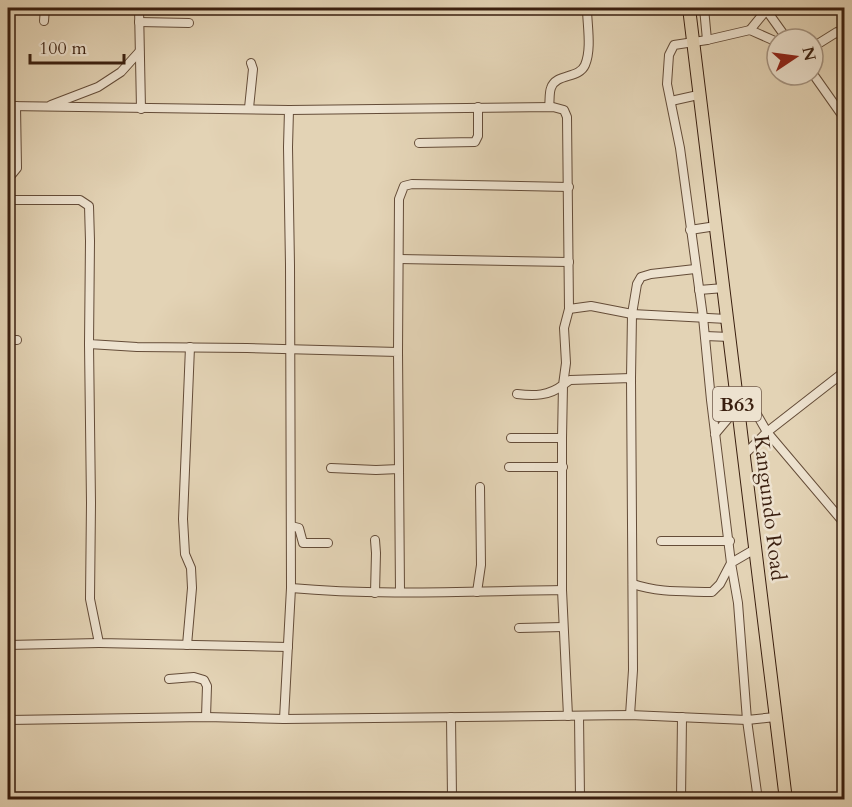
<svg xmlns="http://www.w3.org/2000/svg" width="852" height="807" font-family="Cardo,serif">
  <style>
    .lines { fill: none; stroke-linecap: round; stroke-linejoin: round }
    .minor-casing { stroke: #644c38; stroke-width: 10 }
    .highway-casing { stroke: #3a1f0f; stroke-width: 14 }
    .minor { stroke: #ede2cf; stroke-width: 8 }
    .highway { stroke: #e3d3b5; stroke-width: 12 }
    .labels { text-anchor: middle; stroke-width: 5; stroke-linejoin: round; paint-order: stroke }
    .shield { fill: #ede2cf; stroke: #705a49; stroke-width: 1.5 }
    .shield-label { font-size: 20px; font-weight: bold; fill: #3a1f0f }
    .street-label { font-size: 21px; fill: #3a1f0f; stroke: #ede2cf }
  </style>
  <rect width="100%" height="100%" fill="#e3d3b5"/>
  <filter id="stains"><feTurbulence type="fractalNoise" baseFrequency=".00333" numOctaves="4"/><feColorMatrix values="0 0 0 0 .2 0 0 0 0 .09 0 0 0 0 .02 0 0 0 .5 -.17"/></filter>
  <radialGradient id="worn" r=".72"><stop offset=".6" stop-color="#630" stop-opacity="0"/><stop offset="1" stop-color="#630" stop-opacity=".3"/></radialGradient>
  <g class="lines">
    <defs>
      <g id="minor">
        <path d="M139,8L141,109"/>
        <path d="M704,8L707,40L750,30L777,42"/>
        <path d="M767,11L787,39"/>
        <path d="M44,21L45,8"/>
        <path d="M139,22L189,23"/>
        <path d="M750,30L768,8"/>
        <path d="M813,47L837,32L844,39"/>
        <path d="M813,74L844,118"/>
        <path d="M671,101L698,95"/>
        <path d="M51,105L98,87L121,72L139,52"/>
        <path d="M8,106L289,110L288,147L290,265L291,588L284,719"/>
        <path d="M549,107C550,101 549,93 551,88C556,73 579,79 585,65C592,49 587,24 587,8"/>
        <path d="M249,108L253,69L251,63"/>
        <path d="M289,110L553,107L564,110L567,117L569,309L564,328L566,363L563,385C549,396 534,396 517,394"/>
        <path d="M419,143L475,142L478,136V107"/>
        <path d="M8,179L17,168L16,106"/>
        <path d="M8,200H80L89,206L90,241L89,344L137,347L247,348L398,352L399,469"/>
        <path d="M690,230L716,226"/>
        <path d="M399,259L569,262"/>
        <path d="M699,290L724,288"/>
        <path d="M569,309L591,306L632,314L637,284L641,277L651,274L695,269"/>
        <path d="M705,336L730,337"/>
        <path d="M8,340H17"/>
        <path d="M89,344L91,503L90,599L99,643L288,647"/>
        <path d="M398,352L399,199L404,186L412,184L569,187"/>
        <path d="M631,378L632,314L727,319"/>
        <path d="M737,401L751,404L767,432L844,523"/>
        <path d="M715,434L737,408"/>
        <path d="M511,438H562L563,385L570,380L631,378L633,670L630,715"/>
        <path d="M744,455L767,432L844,372"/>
        <path d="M509,467H563"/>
        <path d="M331,468L376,470L399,469L400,591"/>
        <path d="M291,526L299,528L303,543H328"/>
        <path d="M375,540L376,553L375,593"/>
        <path d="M661,541H730"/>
        <path d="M755,549L731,563L738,603L747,720L758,800"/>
        <path d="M633,584C659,593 685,591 712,592L720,584L731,563L711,400L703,317L680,148L667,84L669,55L674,45L707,40"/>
        <path d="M291,588C381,596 472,591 562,590L568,716"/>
        <path d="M562,590V438"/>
        <path d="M477,592L481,565L480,487"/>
        <path d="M519,628L563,627"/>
        <path d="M8,645L99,643"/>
        <path d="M187,645L192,588L191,568L185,554L183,519L190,347"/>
        <path d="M169,679L194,677L204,680L207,686L206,717"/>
        <path d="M579,716L580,798"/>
        <path d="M451,717L452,797"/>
        <path d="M8,720L206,717L284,719L630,715L747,720L775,717"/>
        <path d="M9,797L397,796L652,800"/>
        <path d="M9,800L10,720"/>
        <path d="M681,800L682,717"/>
      </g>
      <path id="highway" d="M689,8L786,800"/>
    </defs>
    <!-- minor casing -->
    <use href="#minor" class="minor-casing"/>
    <!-- highway casing -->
    <use href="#highway" class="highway-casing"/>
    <!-- minor -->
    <use href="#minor" class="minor"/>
    <!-- highway -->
    <use href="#highway" class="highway"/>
  </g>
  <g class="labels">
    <!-- shield labels -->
    <rect class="shield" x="713" y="387" width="48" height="34" rx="4.5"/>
    <g class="shield-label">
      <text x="737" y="411">B63</text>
    </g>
    <!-- street labels -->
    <g class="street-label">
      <text transform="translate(770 508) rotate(83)" y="7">Kangundo Road</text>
    </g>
  </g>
  <!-- margin -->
  <rect width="852" height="807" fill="none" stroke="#e3d3b5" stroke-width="30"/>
  <rect x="9" y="9" width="834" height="789" fill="none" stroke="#3a1f0f" stroke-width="3"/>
  <rect x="15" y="15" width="822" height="777" fill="none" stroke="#3a1f0f" stroke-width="1.5"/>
  <!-- north arrow -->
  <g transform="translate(795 57) rotate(77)"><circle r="28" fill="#ede2cf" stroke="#a59482" stroke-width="1.5"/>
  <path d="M0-4.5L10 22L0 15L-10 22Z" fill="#8f2418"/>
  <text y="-9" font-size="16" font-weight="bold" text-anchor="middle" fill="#3a1f0f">N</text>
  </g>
  <!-- scale -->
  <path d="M30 54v9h94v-9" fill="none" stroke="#3a1f0f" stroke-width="3"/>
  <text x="39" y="54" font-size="18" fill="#3a1f0f" stroke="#ede2cf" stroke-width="4.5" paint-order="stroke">100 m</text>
  <rect width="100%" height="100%" filter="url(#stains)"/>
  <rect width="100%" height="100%" fill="url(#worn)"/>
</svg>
